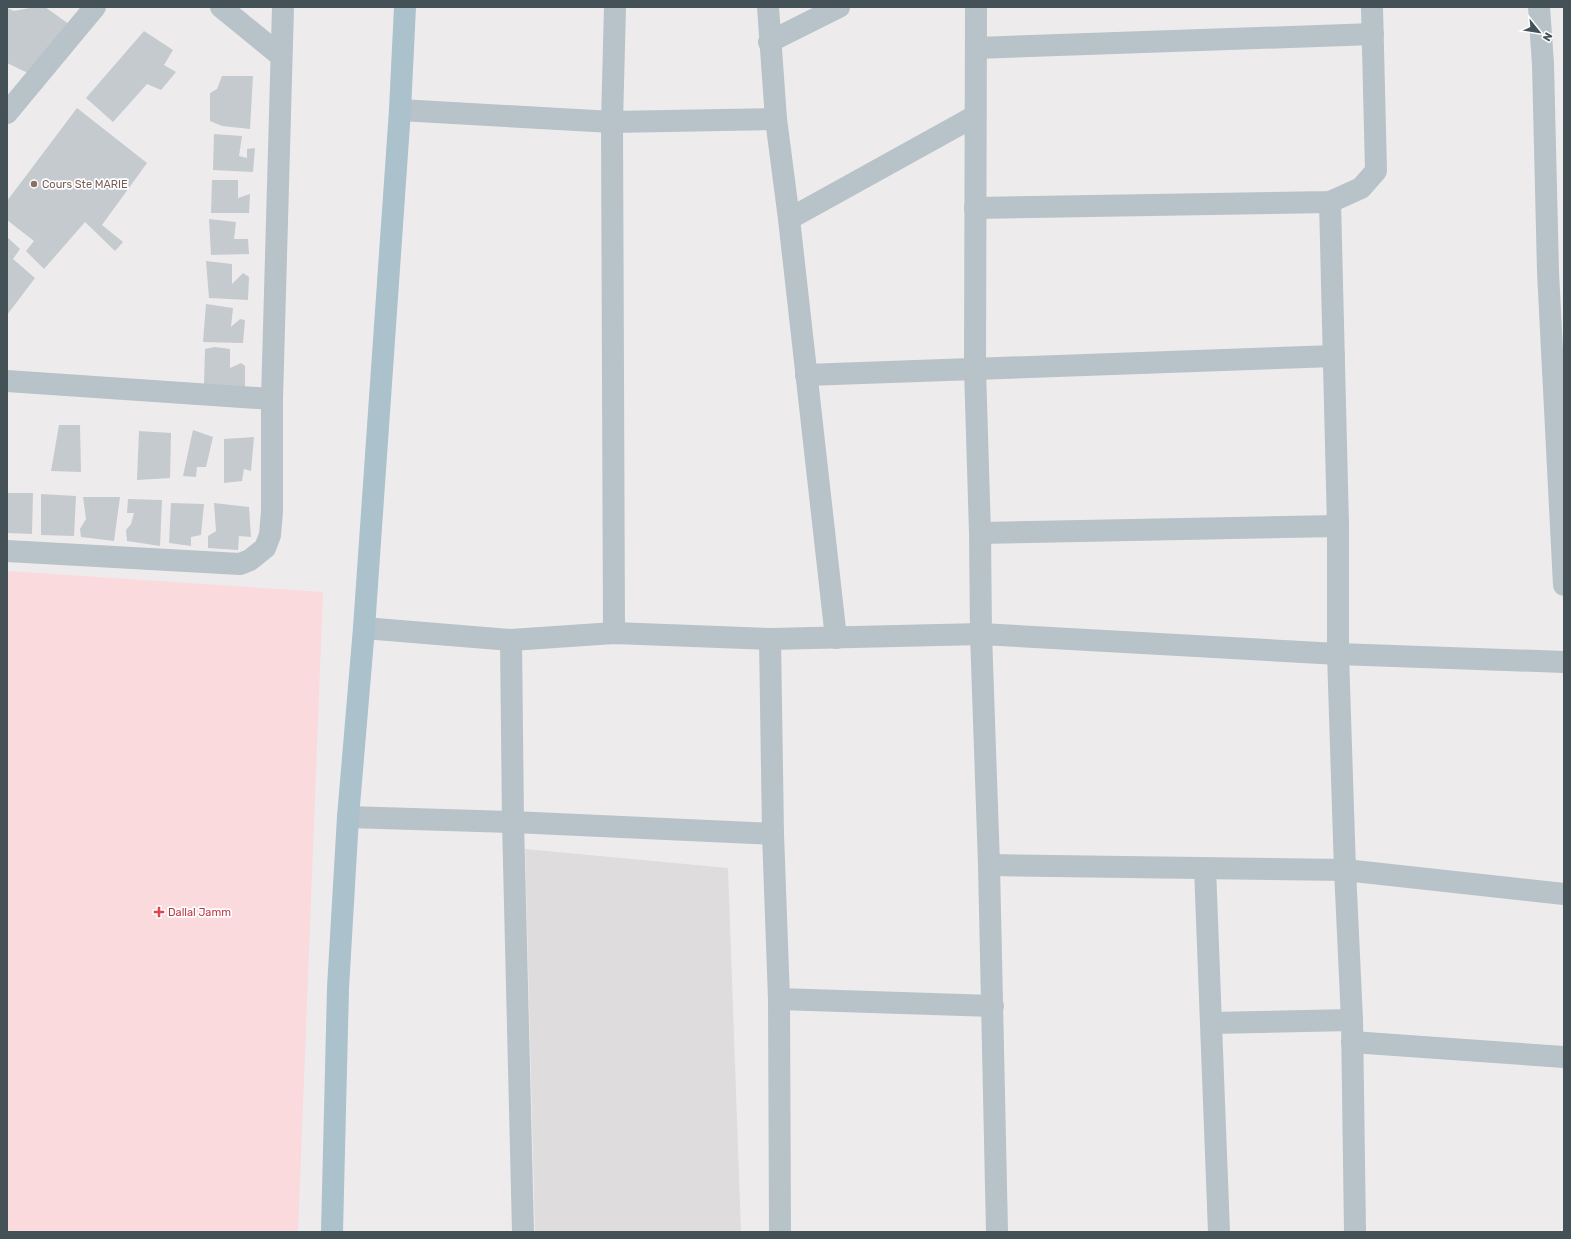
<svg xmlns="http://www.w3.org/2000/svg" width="1571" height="1239" font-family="Rubik,sans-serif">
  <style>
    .education { fill: #dfdcdd }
    .medical { fill: #fadadd }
    .building { fill: #c5cacf }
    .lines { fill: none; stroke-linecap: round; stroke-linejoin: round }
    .minor { stroke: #b7c3c8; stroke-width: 22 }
    .major { stroke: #abc1cb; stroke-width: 22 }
    .education-dot { fill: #8d6e63; stroke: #fff; stroke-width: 1.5 }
    .health-dot { fill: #e0444e; stroke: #fff; stroke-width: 1.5 }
    .labels { text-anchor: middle; stroke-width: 3.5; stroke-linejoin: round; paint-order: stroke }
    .education-label { font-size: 11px; fill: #785e54; stroke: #fff; text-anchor: start }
    .health-label { font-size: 11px; fill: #be3a42; stroke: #fff; text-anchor: start }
  </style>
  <rect width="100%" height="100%" fill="#eeebec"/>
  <!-- education -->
  <path class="education" d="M525,849L728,868L741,1232H535Z"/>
  <!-- medical -->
  <path class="medical" d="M7,571L323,592L298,1232H7Z"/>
  <!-- building -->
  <g class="building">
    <path d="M35,7H45L73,27L30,74L7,63V8L14,11Z"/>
    <path d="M144,31L173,50L164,65L176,72L161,90L147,84L113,122L86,98Z"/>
    <path d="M222,76H253L250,129L222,126L210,121V93L217,89Z"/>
    <path d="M77,108L147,163L102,225L123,242L115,251L85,222L44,269L26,251L34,241L7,220V201Z"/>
    <path d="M214,134L242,136L239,156L247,158V149L255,148L253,172L213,170Z"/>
    <path d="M212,180H238V198L250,194L249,213H211Z"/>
    <path d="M209,219L236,222L234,239H248L249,254L211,255Z"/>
    <path d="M7,237L20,249L13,259L35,278L7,315Z"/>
    <path d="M206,261L232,264V284L243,273L249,277L248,300L209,298Z"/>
    <path d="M206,304L233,308L231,327L240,319L245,320L243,343L203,342Z"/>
    <path d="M215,347L230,349V368L241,363L245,366V389L204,384L205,349Z"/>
    <path d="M59,425H80L81,472L51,471Z"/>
    <path d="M193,430L213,437L206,467H197L196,477L183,476Z"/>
    <path d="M139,431L171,433L170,478L137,480Z"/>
    <path d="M254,437L251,471L244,469L242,481L224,483V439Z"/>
    <path d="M7,493H33L32,534L7,533Z"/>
    <path d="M41,494L76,496L74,536L41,535Z"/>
    <path d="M83,497H120L114,541L81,537L80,529L86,519Z"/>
    <path d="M128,499L162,500L160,546L127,541L126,530L131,524L134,513H127Z"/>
    <path d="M171,503L204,504L201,535L191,537V546L169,543Z"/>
    <path d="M214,503L249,507L251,537L239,536L238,550L208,548V536L216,531Z"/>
  </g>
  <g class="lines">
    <!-- minor -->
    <g class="minor">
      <path d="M221,7L281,56"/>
      <path d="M768,7L776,119L789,219L836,638"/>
      <path d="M976,7L975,369L980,533L981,634L989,865L997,1232"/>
      <path d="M1539,7L1543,64L1548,272L1564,585"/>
      <path d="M769,42L839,7"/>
      <path d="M976,48L1373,34"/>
      <path d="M400,110L612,122L776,119"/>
      <path d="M7,113L95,7"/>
      <path d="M1330,202L1338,526V654L1345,870L1352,1020L1355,1232"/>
      <path d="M975,208L1330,202L1361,188L1376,171L1372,7"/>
      <path d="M789,219L975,116"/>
      <path d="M806,375L1334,356"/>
      <path d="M7,381L272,399"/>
      <path d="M980,533L1338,526"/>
      <path d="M7,551L240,564L250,560L265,548L270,535L272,511V399L283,7"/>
      <path d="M364,628L511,640L614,633L770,639L981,634L1338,654L1564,662"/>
      <path d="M614,633L612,122L615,7"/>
      <path d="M770,639L773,834L779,999L780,1232"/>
      <path d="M511,640L513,822L523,1232"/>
      <path d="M348,817L513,822L773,834"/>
      <path d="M989,865L1345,870L1564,894"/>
      <path d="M1205,868L1219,1232"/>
      <path d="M779,999L993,1006"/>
      <path d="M1211,1023L1352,1020"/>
      <path d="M1352,1042L1564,1057"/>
    </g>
    <!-- major -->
    <path class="major" d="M332,1232L338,988L348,817L364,628L400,110L405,7"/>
  </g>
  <!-- markers -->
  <circle class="education-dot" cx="34" cy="184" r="4"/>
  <path class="health-dot" d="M157 906h4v4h4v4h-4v4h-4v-4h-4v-4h4z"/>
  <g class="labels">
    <!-- education labels -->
    <g class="education-label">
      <text x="42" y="188">Cours Ste MARIE</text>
    </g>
    <!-- health labels -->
    <g class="health-label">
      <text x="168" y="916">Dallal Jamm</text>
    </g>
  </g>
  <!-- border -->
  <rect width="1571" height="1239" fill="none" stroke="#445258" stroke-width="16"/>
  <!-- north arrow -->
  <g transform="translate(1539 32) rotate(120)" stroke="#ffffff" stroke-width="3" paint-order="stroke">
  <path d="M0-3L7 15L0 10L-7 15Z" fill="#445258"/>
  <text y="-6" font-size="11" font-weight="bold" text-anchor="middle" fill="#445258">N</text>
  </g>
</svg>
